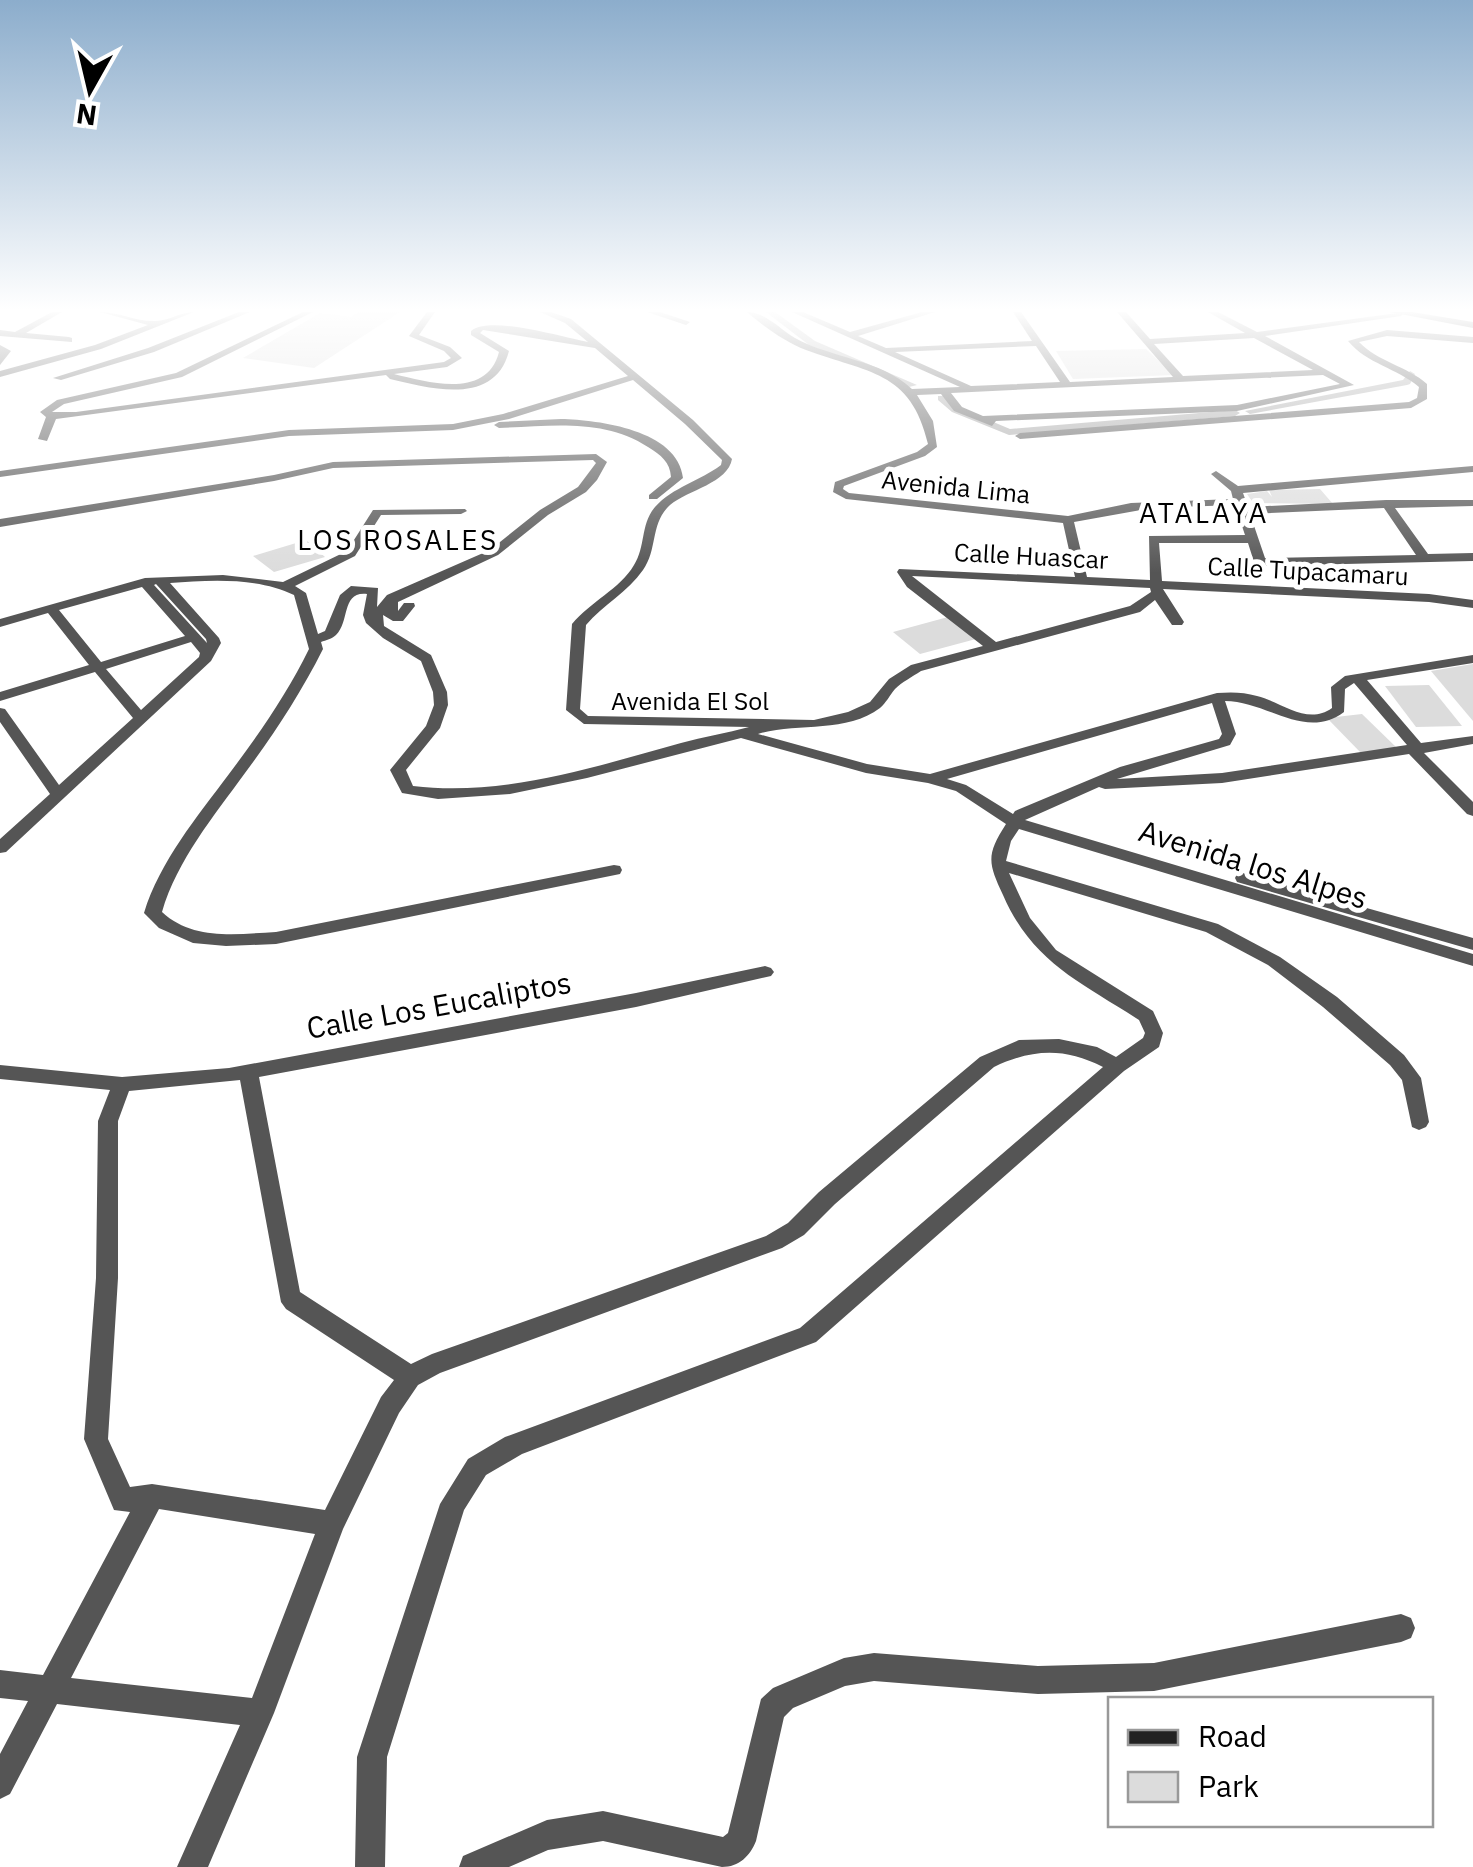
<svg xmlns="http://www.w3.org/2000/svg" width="1473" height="1867" font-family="'IBM Plex Sans',sans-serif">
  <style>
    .green { fill: #dcdcdc }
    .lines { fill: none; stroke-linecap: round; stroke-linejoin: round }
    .canal { fill: #a3a3a3; fill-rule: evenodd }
    .street { fill: #555; fill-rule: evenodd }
    .secondary { fill: #222; fill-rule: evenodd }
    .labels { text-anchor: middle; stroke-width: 10; stroke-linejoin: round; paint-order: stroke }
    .far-street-label { font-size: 25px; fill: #000; stroke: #fff }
    .far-neighbourhood-label { font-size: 28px; letter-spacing: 2.5px; fill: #000; stroke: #fff }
    .street-label { font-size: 30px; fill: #000; stroke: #fff }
  </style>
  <rect width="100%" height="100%" fill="#fff"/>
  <!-- green -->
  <g class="green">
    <path d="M358,312H400L314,368L243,358L320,313L351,317Z"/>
    <path d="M1146,349L1174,375L1073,379L1056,351Z"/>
    <path d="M1320,489L1333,504L1253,503L1247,494L1267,491L1272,497L1269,490Z"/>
    <path d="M306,540L325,557L274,572L253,556Z"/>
    <path d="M948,617L976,639L920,654L893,632Z"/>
    <path d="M1473,664V721L1431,671Z"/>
    <path d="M1429,685L1462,726L1416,727L1385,686Z"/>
    <path d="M1362,714L1398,749L1362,754L1327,718Z"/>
  </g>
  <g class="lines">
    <!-- canal -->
    <g class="canal">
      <path d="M766,312H775L815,341L917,385L909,387L809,345Z"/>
      <path d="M1410,371L1415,374L1410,384L1407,385L1250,414L1245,411L1403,380Z"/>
      <path d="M938,396H946L960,408L1010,429L1235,410L1240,413L1235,416L1009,435L952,412L938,400Z"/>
    </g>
    <!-- street -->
    <g class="street">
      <path d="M52,312H62L26,333L69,337L72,338V342L0,336V330L15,332Z"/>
      <path d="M100,312C119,312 137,322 156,321C169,321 180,312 194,312L101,349L0,377V371L95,345L148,325Z"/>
      <path d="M239,312H250L154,352L61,380L53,378L148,348Z"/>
      <path d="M303,312H313L182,377L64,404L52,412H76L444,362L451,358L444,351L409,336L427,312H435L419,335L450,347L462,358L447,367L394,374C430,383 487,399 499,352L471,335V331C490,315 562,337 588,342L565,323L540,312H551L571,319L693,420L732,459C728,483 688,490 670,505C650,523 658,549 643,570C628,592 603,605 586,625L580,709L588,716L814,720L848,712L870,702L889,679L911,665L983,646L907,587L897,572L899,569L1075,577L1063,523L846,499L833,492L835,482L917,452L928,444C911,370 867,373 806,350C785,342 763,326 747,312C765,312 780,329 795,338C833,359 880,359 912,389L960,387L792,312H803L850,332L922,312H935L858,336L886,348L1032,341L1013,312H1021L1070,382L1173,377L1117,312H1126L1150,339L1245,333L1208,312H1218L1257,332L1405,312L1401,316L1265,336L1354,385L1237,411L996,421L992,426L954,411L941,394L917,395L933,421L937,447L925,456L844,486L843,489L849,493L1068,516L1131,503L1233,499L1231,491L1211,474L1216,471L1238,486L1473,466V472L1243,493L1248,507L1386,500H1473V506L1395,508L1428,554L1473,553V561L1260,566L1254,562L1248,543H1159L1162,581L1429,594L1473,600V608L1429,602L1163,589L1184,622L1182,625H1172L1155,600L1140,612L921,671C912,677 902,682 895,689C890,695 886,703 880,708C846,734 796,722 758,734L867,764L930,774L1217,693C1231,692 1244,692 1257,696C1282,702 1307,726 1332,708L1331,687L1345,676L1473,655V663L1367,680L1421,743L1473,736V744L1424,753L1473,802V816L1467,814L1409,754L1222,783L1105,789L1099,787L1025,820L1473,954V966L1019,829L1011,841L1006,861L1218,924L1280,957L1337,997L1404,1055L1421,1078L1429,1122L1426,1127L1419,1130L1412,1127L1402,1080L1390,1065L1323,1007L1268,965L1206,932L1009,873L1030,918L1056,950L1153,1011L1163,1033L1159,1047L1124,1071L816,1342L522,1454L486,1475L464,1510L387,1757L385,1867H355L357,1757L440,1504L468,1459L505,1437L800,1328L1103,1067C1064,1047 1032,1049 994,1067L835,1204L804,1235L782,1248L440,1373L418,1385L399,1413L343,1529L274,1713L208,1867H177L240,1725L57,1704L10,1794L0,1799V1754L28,1701L0,1698V1670L43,1675L130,1512L114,1510L84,1439L96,1278L98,1121L110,1090L0,1079V1065L122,1077L229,1068L636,993L765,966L771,968L774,972L771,976L636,1007L259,1077L300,1292L411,1364L432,1354L766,1236L788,1223L819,1192L980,1057L1019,1040L1059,1039L1097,1047L1116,1057L1143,1038L1145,1033L1139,1020C1080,982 1032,962 1003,895C988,863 986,855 1006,824L956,791L928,783L866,773L741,738L587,778L510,794L438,799L402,793L390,770L426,726L434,705L433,692L421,661L383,638L366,623L363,615L367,594C341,591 350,622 336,635C332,639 326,640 321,642L323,649C301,693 274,734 245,773C214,816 177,860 162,912C193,941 237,934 276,932L614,865L620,866L622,870L620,874L276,944L226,946L193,943L159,928L144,913C160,861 197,817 229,774C259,734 287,694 309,649L294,595C258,577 209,580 170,583L219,638L221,643L211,661L6,852L0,853V839L50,794L0,722V708L5,709L59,785L133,718L95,672L0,701V692L89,665L48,613L0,627V619L145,578L223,575L283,582L347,551L373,510L465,509L467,511L461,514L381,515L355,556L295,586L306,593L318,634L325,631L340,595L351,586L378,588L377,607L387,595L490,550L540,510L578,487L596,463L593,460L333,468L274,481L0,527V519L274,475L333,462L596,454L607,462L597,480L586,492L548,515L498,555L398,602V611L404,603H414L415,606L403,621H393L383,615L384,626L431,655L447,692L448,705L440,728L406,770L413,786C504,797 594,767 681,743C703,737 727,733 749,727L584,724L566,710L572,624C590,602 620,589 634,565C646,546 640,525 655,507C673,487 700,481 721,465L722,460L685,424L633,380L509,419L453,430L289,436L0,477V471L289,430L453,424L503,414L628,376L595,348L483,330L480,333L509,351C495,406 432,389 390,379L386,375L56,419L47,441L38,439L46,417L40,412L57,400L176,373ZM1254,338L1313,370L1183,376L1154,344ZM1036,346L1060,382L971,386L895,352ZM1323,375L1340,384L1237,405L983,416L962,407L951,393ZM1235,505L1245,535L1149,536L1150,580L1087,577L1074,522L1152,508ZM1384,508L1416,555L1265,558L1250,514ZM912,576L1150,588L1151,592L1130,606L996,642ZM156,584L206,639L207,643L154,585ZM142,587L185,636L101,662L59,610ZM191,642L200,653L199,657L141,710L106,669ZM1354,683L1407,745L1222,773L1117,779L1230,745L1236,734L1225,701C1267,701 1305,741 1344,712L1345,689ZM1212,703L1222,734L1219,739L1120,767L1015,811L1013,814L966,785L947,779ZM240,1080L281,1302L286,1309L394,1380L381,1397L325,1510L152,1484L130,1487L108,1439L118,1278V1121L129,1091ZM159,1509L315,1534L252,1698L71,1678Z"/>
      <path d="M647,312H660L690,322L686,325Z"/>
      <path d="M1387,330L1473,337V343L1387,336L1359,342C1378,362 1407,366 1427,384V399L1411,408L1020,439L1015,436L1020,433L1409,402L1417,398L1419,387C1397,368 1367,364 1348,341Z"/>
      <path d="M0,345L11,351L0,365Z"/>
      <path d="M561,419C599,420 678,430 683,478L657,499H649V495L671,477C670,462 661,455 648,447C604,418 550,426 499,428L494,425L499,422Z"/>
      <path d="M1243,873L1473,938V950L1237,882L1235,878L1237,874Z"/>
      <path d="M1401,1614L1411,1618L1415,1628L1411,1638L1401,1642L1154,1691L1038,1694L874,1681L845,1686L793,1708L784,1717L756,1841C750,1856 739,1867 722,1867L603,1841L548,1850L509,1867H459L463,1856L547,1820L603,1811L723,1837L728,1833L761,1699L773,1688L844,1658L874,1653L1038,1666L1154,1663Z"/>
    </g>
    <!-- secondary -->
    <path class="secondary" d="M1390,312H1412L1473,322V328Z"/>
  </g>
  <!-- sky -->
  <linearGradient id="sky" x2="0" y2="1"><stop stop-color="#8cadcc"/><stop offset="0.54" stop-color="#fff"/><stop offset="1" stop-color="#fff" stop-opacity="0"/></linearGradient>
  <rect width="1473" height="573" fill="url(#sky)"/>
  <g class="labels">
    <!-- far-street labels -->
    <g class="far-street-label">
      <text transform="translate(956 487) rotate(6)" y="9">Avenida Lima</text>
      <text transform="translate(1031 556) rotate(3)" y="9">Calle Huascar</text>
      <text transform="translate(1308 571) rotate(3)" y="9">Calle Tupacamaru</text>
      <text x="690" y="710">Avenida El Sol</text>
    </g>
    <!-- far-neighbourhood labels -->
    <g class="far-neighbourhood-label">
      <text x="1204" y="523">ATALAYA</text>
      <text x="398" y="550">LOS ROSALES</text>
    </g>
    <!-- street labels -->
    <g class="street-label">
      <text transform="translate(1253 865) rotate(17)" y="10">Avenida los Alpes</text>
      <text transform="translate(439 1006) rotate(-10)" y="10">Calle Los Eucaliptos</text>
    </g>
  </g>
  <!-- legend -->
  <rect x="1108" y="1697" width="325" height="130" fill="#ffffff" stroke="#999999" stroke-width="2.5"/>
  <rect x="1128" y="1730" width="50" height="15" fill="#222222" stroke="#999999" stroke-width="2.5"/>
  <text x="1198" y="1747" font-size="30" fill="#000000">Road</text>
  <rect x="1128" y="1772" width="50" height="30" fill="#dcdcdc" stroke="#999999" stroke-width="2.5"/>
  <text x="1198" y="1797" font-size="30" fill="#000000">Park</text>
  <!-- north arrow -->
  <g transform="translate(90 90) rotate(188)" stroke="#ffffff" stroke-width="8" paint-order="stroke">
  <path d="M0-8L18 38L0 25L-18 38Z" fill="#000000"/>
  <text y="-15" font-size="28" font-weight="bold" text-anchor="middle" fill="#000000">N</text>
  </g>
</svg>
